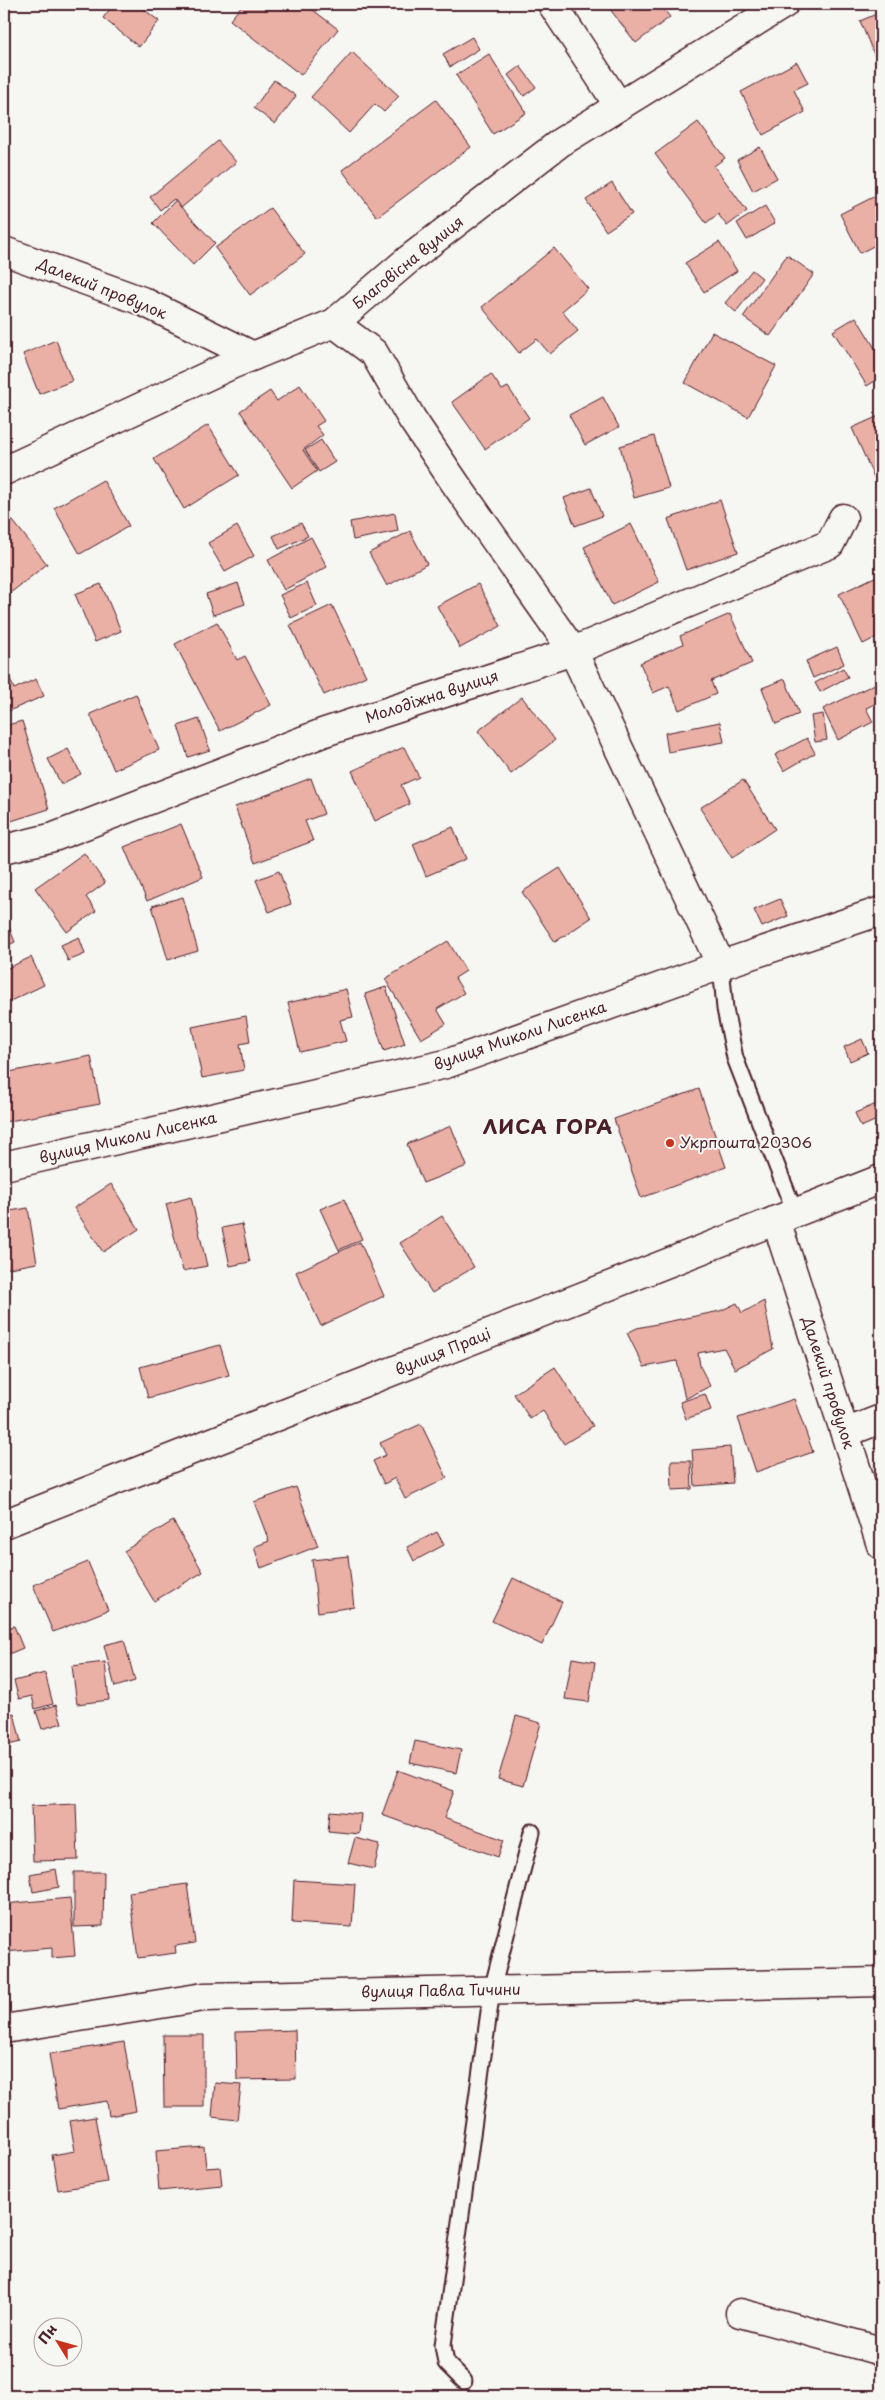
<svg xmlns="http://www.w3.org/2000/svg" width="885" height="2400" font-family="'Playpen Sans',sans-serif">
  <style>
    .building { fill: #eab0a6; stroke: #4a1f2b }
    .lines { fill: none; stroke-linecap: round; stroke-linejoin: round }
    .lane-casing { stroke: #4a1f2b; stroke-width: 19 }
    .street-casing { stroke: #4a1f2b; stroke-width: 31 }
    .secondary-casing { stroke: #4a1f2b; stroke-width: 31 }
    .lane { stroke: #f6f6f2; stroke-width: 15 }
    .street { stroke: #f6f6f2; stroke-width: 28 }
    .secondary { stroke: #f6f6f2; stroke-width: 28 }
    .poi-dot { fill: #c8321e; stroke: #f6f6f2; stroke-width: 2 }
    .labels { text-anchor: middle; stroke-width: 4; stroke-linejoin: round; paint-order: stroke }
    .street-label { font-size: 15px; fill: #4a1f2b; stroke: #f6f6f2 }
    .poi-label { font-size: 15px; fill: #4a1f2b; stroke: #f6f6f2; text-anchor: start }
    .district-label { font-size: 20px; font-weight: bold; letter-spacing: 1px; fill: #4a1f2b; stroke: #f6f6f2 }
  </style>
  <rect width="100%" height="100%" fill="#f6f6f2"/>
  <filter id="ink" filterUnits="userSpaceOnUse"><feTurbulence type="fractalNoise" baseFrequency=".02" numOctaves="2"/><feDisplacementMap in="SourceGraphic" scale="10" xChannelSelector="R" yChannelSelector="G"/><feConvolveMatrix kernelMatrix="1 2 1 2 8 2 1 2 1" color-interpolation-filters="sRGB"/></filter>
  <g filter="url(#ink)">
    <!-- building -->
    <g class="building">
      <path d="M114,4H137L159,21L139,47L103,18Z"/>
      <path d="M243,4H305L338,29L301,75L230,20Z"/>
      <path d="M606,4H659L670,17L636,43Z"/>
      <path d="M881,12V71L860,21Z"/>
      <path d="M472,37L479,49L450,67L443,54Z"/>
      <path d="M352,52L399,96L384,112L375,104L349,133L311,97Z"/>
      <path d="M489,54L526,113L493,134L456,75Z"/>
      <path d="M797,62L808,83L794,90L805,112L763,135L741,92Z"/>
      <path d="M520,66L536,87L524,96L508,75Z"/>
      <path d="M274,80L296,96L275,124L254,108Z"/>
      <path d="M436,100L471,147L377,217L342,170Z"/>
      <path d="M698,122L725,158L714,166L747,211L727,226L718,214L706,223L655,154Z"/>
      <path d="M218,141L236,162L181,208L174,199L160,210L150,197Z"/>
      <path d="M760,147L777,178L753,191L737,160Z"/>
      <path d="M612,183L632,214L606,231L586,200Z"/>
      <path d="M881,193V242L860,253L840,214Z"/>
      <path d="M175,201L215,243L193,265L153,223Z"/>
      <path d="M765,206L775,223L747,240L737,223Z"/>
      <path d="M270,208L305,254L250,295L215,248Z"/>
      <path d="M719,242L737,271L704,292L685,263Z"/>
      <path d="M554,248L588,289L562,311L578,331L550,354L537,339L519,353L482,307Z"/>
      <path d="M787,255L814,274L770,336L743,317Z"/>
      <path d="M752,270L762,278L736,312L725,303Z"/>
      <path d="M856,317L881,358V377L867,386L833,331Z"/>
      <path d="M712,332L776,366L748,417L685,383Z"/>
      <path d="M56,340L72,381L39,394L23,354Z"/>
      <path d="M491,374L502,390L508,387L529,418L485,449L452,402Z"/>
      <path d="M300,385L324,421L316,426L323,435L303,450L317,471L292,488L240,411L270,391L277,401Z"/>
      <path d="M603,397L619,427L585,445L569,415Z"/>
      <path d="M881,415V485L878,486L852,428Z"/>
      <path d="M208,425L239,475L184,509L154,459Z"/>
      <path d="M654,436L669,488L634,498L620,446Z"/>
      <path d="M321,440L335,462L319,472L305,450Z"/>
      <path d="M103,480L129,526L80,554L54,508Z"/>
      <path d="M591,488L602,516L575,526L564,498Z"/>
      <path d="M720,500L738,552L686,570L668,519Z"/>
      <path d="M395,513L398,531L353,540L350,522Z"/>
      <path d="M9,516L47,564L4,598V520Z"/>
      <path d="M301,523L308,536L279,549L273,536Z"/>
      <path d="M631,524L659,582L612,605L584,547Z"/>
      <path d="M237,526L254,556L225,572L208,543Z"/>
      <path d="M410,531L427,564L387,586L369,553Z"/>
      <path d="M311,537L327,567L284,590L268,560Z"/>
      <path d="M881,574V635L863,644L839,594Z"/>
      <path d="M238,583L245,604L213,615L206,594Z"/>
      <path d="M307,583L317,606L291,618L280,595Z"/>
      <path d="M101,584L121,631L95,642L75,594Z"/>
      <path d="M478,584L501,626L460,648L437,606Z"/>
      <path d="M332,605L366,676L324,695L290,625Z"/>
      <path d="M730,614L752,663L711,681L716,694L679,710L669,686L653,693L640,663L683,644L680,636Z"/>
      <path d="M217,622L237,660L245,656L271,705L220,731L175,644Z"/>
      <path d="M837,647L844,664L813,678L806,661Z"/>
      <path d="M843,668L848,677L820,692L815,683Z"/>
      <path d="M7,671L14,689L36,679L44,696L4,713V673Z"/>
      <path d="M785,679L799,714L776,724L762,688Z"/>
      <path d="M881,681V701L866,708L873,722L838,740L823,709Z"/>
      <path d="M136,694L159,750L114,770L90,714Z"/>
      <path d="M522,697L555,740L511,774L478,731Z"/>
      <path d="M823,714L827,740L815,742L811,716Z"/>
      <path d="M199,719L210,750L188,757L178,726Z"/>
      <path d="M22,721L49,809L5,823L4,726Z"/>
      <path d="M720,722L724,742L668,752L665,733Z"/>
      <path d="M807,738L815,753L784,771L775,755Z"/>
      <path d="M404,747L419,777L401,785L410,804L375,821L352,771Z"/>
      <path d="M68,749L81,774L61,784L48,759Z"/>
      <path d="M311,778L324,814L305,821L313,841L255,863L235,807Z"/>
      <path d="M743,780L775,829L732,858L700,808Z"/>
      <path d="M181,824L203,877L147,901L124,847Z"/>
      <path d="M453,827L466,859L426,876L413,844Z"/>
      <path d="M84,853L105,883L86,897L96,911L67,932L35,888Z"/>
      <path d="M560,868L591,918L555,942L522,892Z"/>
      <path d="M279,871L291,904L269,912L256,880Z"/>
      <path d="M183,897L198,951L168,960L152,906Z"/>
      <path d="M780,899L788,916L762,927L754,910Z"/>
      <path d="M4,915L15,942L4,947Z"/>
      <path d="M79,937L85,954L68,961L61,945Z"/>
      <path d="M448,941L466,971L455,978L464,993L437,1009L446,1024L421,1039L385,979Z"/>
      <path d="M31,957L44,985L4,1004V970Z"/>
      <path d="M386,987L405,1044L384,1051L365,994Z"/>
      <path d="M346,989L353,1017L340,1020L346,1041L300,1052L288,1003Z"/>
      <path d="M246,1016L250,1042L240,1044L244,1070L202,1078L192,1027Z"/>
      <path d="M862,1039L868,1053L850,1061L844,1047Z"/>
      <path d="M91,1056L100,1104L4,1122V1073Z"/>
      <path d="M699,1089L726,1167L641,1198L614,1119Z"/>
      <path d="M881,1102V1118L861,1127L855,1113Z"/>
      <path d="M451,1126L467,1166L423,1183L407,1144Z"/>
      <path d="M111,1184L139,1229L103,1252L74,1208Z"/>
      <path d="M191,1197L207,1266L183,1271L166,1204Z"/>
      <path d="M344,1199L362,1239L339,1250L320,1209Z"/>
      <path d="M28,1208L37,1263L4,1269V1212Z"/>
      <path d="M442,1216L474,1267L432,1293L400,1243Z"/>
      <path d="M242,1224L250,1262L230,1266L222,1228Z"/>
      <path d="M360,1242L384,1296L321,1326L296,1272Z"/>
      <path d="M764,1301L773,1349L735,1369L724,1348L698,1353L700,1366L710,1386L685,1399L677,1361L644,1367L627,1333L637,1328L720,1311L737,1303L742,1313Z"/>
      <path d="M220,1345L229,1375L148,1398L140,1367Z"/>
      <path d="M555,1367L593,1426L564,1444L543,1411L530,1419L514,1394Z"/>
      <path d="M705,1394L711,1410L686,1419L680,1402Z"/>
      <path d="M794,1399L813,1452L756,1472L738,1418Z"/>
      <path d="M421,1424L447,1478L405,1499L395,1478L384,1484L373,1461L386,1455L380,1443Z"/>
      <path d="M730,1447L733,1483L695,1486L692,1450Z"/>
      <path d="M671,1461H691L692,1489L672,1490Z"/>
      <path d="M296,1487L318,1546L261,1568L254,1547L269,1541L254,1502Z"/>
      <path d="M173,1521L203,1572L154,1601L124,1551Z"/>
      <path d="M437,1532L444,1545L414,1561L407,1547Z"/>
      <path d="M348,1556L354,1607L318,1612L312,1560Z"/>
      <path d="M88,1562L108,1610L53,1632L33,1585Z"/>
      <path d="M513,1578L562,1602L542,1645L492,1621Z"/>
      <path d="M4,1626L5,1629L14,1626L23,1648L4,1656Z"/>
      <path d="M124,1640L135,1681L115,1687L104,1645Z"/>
      <path d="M572,1658L595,1662L589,1702L565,1699Z"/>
      <path d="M105,1662L109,1700L77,1704L72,1666Z"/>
      <path d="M45,1673L53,1704L35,1709L32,1696L19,1699L14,1681Z"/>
      <path d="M56,1705L62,1723L42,1729L36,1711Z"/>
      <path d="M14,1713L21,1742L4,1746V1715Z"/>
      <path d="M516,1716L541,1723L523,1786L498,1779Z"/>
      <path d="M415,1741L461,1750L456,1773L410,1763Z"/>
      <path d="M398,1770L454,1791L444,1818L504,1840L498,1857L382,1815Z"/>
      <path d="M76,1804L78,1860L33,1861L31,1806Z"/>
      <path d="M330,1811L361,1814L359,1834L328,1831Z"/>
      <path d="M355,1838L380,1844L374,1869L348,1863Z"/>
      <path d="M56,1869L59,1887L33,1892L30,1874Z"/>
      <path d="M74,1872H104L103,1926L74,1927Z"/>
      <path d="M294,1880L355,1884L352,1927L292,1923Z"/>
      <path d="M187,1884L195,1943L175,1946L176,1953L138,1958L129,1892Z"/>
      <path d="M70,1898L75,1956L52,1958V1948L4,1952V1904Z"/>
      <path d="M295,2030L296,2079L237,2080L236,2032Z"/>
      <path d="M163,2035H204V2107H164Z"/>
      <path d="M124,2042L136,2111L109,2116L107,2101L58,2109L49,2054Z"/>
      <path d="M215,2083L241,2085L237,2120L212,2117Z"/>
      <path d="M95,2117L107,2182L58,2190L52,2155L75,2151L70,2121Z"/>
      <path d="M204,2147L206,2168L220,2167L222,2185L159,2191L156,2151Z"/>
    </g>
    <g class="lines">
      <defs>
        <g id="lane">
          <path d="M721,965L725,1009L735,1058L795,1213"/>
          <path d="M464,2381L446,2363L443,2345L492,1990L532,1832"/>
        </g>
        <g id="street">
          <path d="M552,4L619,106"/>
          <path d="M4,251L142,301L253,356"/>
          <path d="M334,323L374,353L412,419L455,483L573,651L721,965"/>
          <path d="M4,471L231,365L334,323L409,259L561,142L784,4"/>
          <path d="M4,849L54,837L325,732L573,651L830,544L843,518"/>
          <path d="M4,1166L446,1064L721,965L881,911"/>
          <path d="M776,1220L881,1545"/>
          <path d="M845,1433L881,1419"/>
          <path d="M4,2029L204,1997L881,1982"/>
          <path d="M740,2313L881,2351"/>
        </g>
        <path id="secondary" d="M4,1524L881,1179"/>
      </defs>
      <!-- lane casing -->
      <use href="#lane" class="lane-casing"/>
      <!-- street casing -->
      <use href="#street" class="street-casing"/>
      <!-- secondary casing -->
      <use href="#secondary" class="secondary-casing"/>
      <!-- lane -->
      <use href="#lane" class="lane"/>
      <!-- street -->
      <use href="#street" class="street"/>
      <!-- secondary -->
      <use href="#secondary" class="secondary"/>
    </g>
  </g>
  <!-- markers -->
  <circle class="poi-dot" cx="670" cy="1143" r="5"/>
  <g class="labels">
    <!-- street labels -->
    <g class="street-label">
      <text transform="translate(408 263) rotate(-39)" y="5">Благовісна вулиця</text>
      <text transform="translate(102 289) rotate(22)" y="5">Далекий провулок</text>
      <text transform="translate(432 697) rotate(-18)" y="5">Молодіжна вулиця</text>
      <text transform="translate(520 1036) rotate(-19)" y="5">вулиця Миколи Лисенка</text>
      <text transform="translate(128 1138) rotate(-13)" y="5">вулиця Миколи Лисенка</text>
      <text transform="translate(443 1352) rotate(-22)" y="5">вулиця Праці</text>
      <text transform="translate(828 1383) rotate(72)" y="5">Далекий провулок</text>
      <text transform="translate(441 1991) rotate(-1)" y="5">вулиця Павла Тичини</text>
    </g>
    <!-- poi labels -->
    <g class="poi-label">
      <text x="680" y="1148">Укрпошта 20306</text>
    </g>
    <!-- district labels -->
    <g class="district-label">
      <text x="548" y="1134">ЛИСА ГОРА</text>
    </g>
  </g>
  <!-- margin -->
  <rect width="885" height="2400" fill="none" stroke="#f6f6f2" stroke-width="20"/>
  <rect x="10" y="10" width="865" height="2380" fill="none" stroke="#4a1f2b" stroke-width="2" filter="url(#ink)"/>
  <!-- north arrow -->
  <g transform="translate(58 2342) rotate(307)"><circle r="24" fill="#f6f6f2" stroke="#b1a0a2"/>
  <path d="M0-4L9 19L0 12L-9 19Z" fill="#c8321e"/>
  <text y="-8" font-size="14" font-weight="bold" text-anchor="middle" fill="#4a1f2b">Пн</text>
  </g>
</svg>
